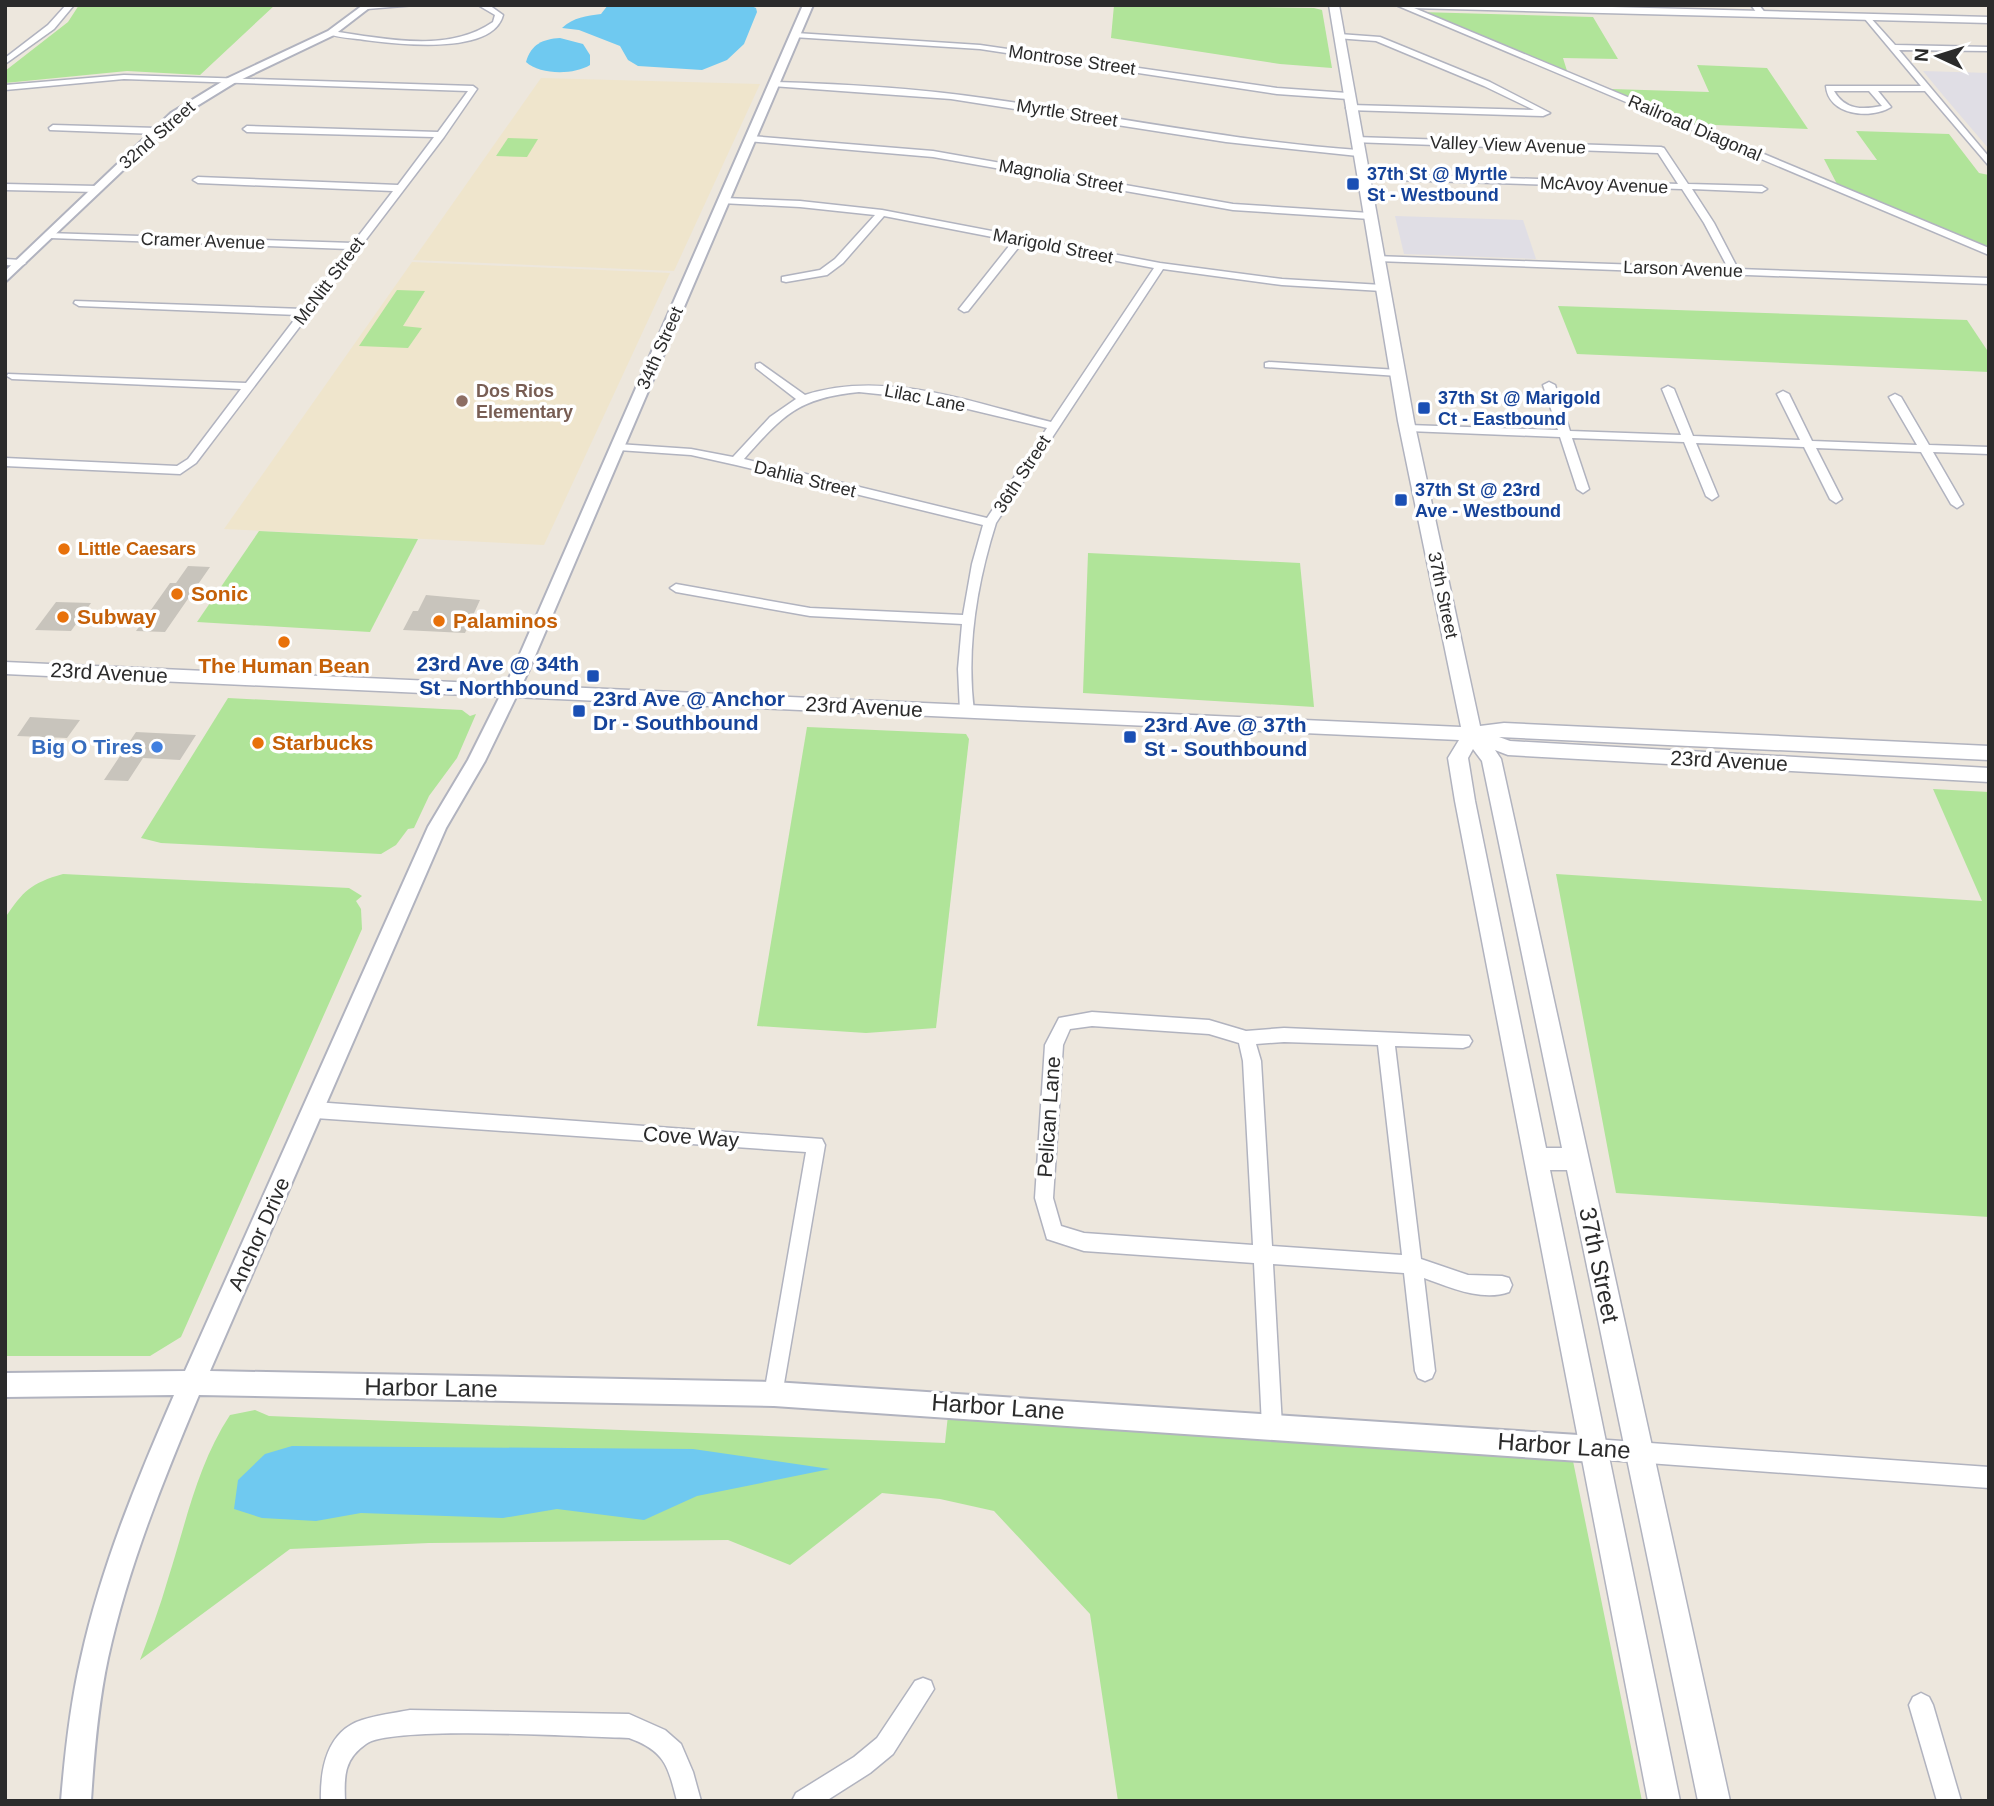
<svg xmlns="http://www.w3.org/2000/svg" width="1994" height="1806" font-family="Helvetica,sans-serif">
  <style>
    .industrial { fill: #e0dee5 }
    .education { fill: #efe5cc }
    .green { fill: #b0e499 }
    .water { fill: #6fc9f0 }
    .building { fill: #c8c4bc }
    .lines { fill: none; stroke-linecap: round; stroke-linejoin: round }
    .minor-casing { stroke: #b1b3bf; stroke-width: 3 }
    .tertiary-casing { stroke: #b1b3bf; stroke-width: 4 }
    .secondary-casing { stroke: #b1b3bf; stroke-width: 3 }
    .minor { fill: #fff; fill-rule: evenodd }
    .tertiary { fill: #fff; fill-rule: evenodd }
    .secondary { fill: #fff; fill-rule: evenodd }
    .transit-dot { fill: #1a4fb4; stroke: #fff; stroke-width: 2.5 }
    .education-dot { fill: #8d6e63; stroke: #fff; stroke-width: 2.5 }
    .food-dot { fill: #e8710a; stroke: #fff; stroke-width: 2.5 }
    .shop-dot { fill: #3f7fe0; stroke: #fff; stroke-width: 2.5 }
    .labels { text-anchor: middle; stroke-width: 7; stroke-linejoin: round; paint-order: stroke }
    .far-street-label { font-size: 18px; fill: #2b2b2b; stroke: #fff }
    .far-transit-label { font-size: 18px; font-weight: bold; fill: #164399; stroke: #fff; text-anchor: start }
    .far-education-label { font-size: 18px; font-weight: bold; fill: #785e54; stroke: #fff; text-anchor: start }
    .far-food-label { font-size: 18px; font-weight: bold; fill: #c56008; stroke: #fff; text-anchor: start }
    .food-label { font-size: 21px; font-weight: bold; fill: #c56008; stroke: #fff; text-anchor: start }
    .transit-label { font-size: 21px; font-weight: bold; fill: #164399; stroke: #fff; text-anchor: start }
    .street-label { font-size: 21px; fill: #2b2b2b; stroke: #fff }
    .shop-label { font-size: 21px; font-weight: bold; fill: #366cbe; stroke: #fff; text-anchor: end }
    .near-street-label { font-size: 24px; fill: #2b2b2b; stroke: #fff }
  </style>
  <rect width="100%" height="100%" fill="#ede7dd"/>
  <!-- industrial -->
  <g class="industrial">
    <path d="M1923,71L1989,73V149L1942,94Z"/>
    <path d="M1395,216L1523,220L1536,259L1404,254Z"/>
  </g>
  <!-- education -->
  <g class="education">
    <path d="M541,78L760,84L674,271L413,260Z"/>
    <path d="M412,262L670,273L544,545L224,529Z"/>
  </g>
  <!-- green -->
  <g class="green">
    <path d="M79,5H275L200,75L127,71L5,83V71L68,22Z"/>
    <path d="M1114,5L1314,8L1322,10L1332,68L1280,64L1111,38Z"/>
    <path d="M1420,12L1593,17L1618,59L1563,58L1568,74Z"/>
    <path d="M1697,65L1767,68L1808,129L1692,124L1613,92L1611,89L1709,92Z"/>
    <path d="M1856,131L1949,134L1979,173L1989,175V248L1838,186L1824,159L1877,160Z"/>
    <path d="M508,138L538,139L527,157L496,156Z"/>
    <path d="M397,290L425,291L403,326L422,328L408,348L359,346Z"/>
    <path d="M1558,306L1967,320L1989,353V372L1577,354Z"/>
    <path d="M259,531L418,539L370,632L197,622Z"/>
    <path d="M1088,553L1300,563L1314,707L1083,693Z"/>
    <path d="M228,698L462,710L470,716L476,714L457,758L429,796L414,828L408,829L396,845L381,854L161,843L141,838Z"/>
    <path d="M807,727L966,734L969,739L936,1028L866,1033L757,1026Z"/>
    <path d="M1933,789L1989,792V1217L1616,1193L1556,874L1982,901Z"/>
    <path d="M63,874L349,888L362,896L356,901L361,909L362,929L181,1337L150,1356H5V918C23,891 31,883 63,874Z"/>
    <path d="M255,1410L269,1416L945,1443L948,1415L1573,1461L1642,1801H1118L1090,1614L994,1511L940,1499L882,1493L790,1565L728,1540L429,1543L290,1549L140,1660C150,1633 160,1607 168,1579C186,1523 197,1465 230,1415Z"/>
  </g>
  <!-- water -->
  <g class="water">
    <path d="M608,5H749L756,8L757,12L744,44L727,60L702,70L638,66L628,60L620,46L579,30L562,28C574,17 586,16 601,14Z"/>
    <path d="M560,38L583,44L590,55V65C574,75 540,75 526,62C531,44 543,39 560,38Z"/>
    <path d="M292,1446L693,1449L830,1469L697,1496L644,1520L557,1509L503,1518L361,1513L316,1521L262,1518L234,1509L238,1480L265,1454Z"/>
  </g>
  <!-- building -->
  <g class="building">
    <path d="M188,566L210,567L165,632L136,631L170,583H176Z"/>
    <path d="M426,595L480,600L465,633L403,630L413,611H418Z"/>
    <path d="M56,602L91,603L71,631L35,630Z"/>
    <path d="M30,717L80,720L67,738L17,736Z"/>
    <path d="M136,732L196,735L180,760L143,758L128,781L104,780Z"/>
  </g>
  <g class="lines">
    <defs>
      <g id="minor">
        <path d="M66,5H74L54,29L5,64V58L48,25Z"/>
        <path d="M365,5H415L367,9L363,7Z"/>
        <path d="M478,5H489L503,15C493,56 396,44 365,40C353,38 337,38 327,33L331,31C383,38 447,54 493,22L495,15Z"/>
        <path d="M1396,5H1407L1989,248V255Z"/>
        <path d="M1751,5H1759L1766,14L1759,16Z"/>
        <path d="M1868,15L1895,45L1989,47V51L1899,50L1989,157V166L1925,91H1878L1891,107C1870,120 1828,115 1826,86H1921L1865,19ZM1834,91H1869L1882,106C1862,110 1845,110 1834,91Z"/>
        <path d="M796,33L980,45L1277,88L1348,93L1352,96L1348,99L1277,94L980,49L793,37Z"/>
        <path d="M1339,34L1380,37L1490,82L1550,113L1543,116L1347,110L1346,108L1350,105L1534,110L1484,86L1376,41L1336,38Z"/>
        <path d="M124,75L473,86L477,89L444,137L196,463L180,474L5,466V458L177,466L188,459L241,389L12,379L7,376L8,374L246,383L298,315L79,306L74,303L75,301L303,309L349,249L50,238L45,235L47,233L353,243L393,191L198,183L193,180L198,177L398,185L434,137L247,132L243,129L247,126L438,132L468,91L124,79L5,90V85Z"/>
        <path d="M775,82C844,84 914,88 983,98C1108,115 1232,141 1358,150L1362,153L1358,156L1226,142L951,99L772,86L771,84Z"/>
        <path d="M53,125L157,128L161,131L157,134L50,130L49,128Z"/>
        <path d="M751,136L933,151L1233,204L1370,213L1375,216L1370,219L1233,210L933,157L748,141V137Z"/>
        <path d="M1355,137L1661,147L1664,148L1688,184L1762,186L1767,189L1762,192L1692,189L1714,223L1738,269L1989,278V284L1377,261L1372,258L1374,256L1728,268L1704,223L1682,189L1363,179L1358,176L1363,173L1678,184L1658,153L1352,142V138Z"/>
        <path d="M5,184L97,186L102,189L97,192L5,190Z"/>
        <path d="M724,198L800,201L882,210L1160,263L1282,279L1382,285L1387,288L1382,291L1282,285L1163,269L996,523C977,583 966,648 974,711L967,716L960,711L958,669L962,624L810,616L676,592L670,588L676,584L810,608L963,615L972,564L983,525L736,465L691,455L618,450L612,447L618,444L691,449L733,457L770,417L796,399L756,368V364L760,363L805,395C885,369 973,403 1051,422L1154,268L1022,243L968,311L964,312L959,309L1013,241L884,216L843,263L827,275L786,282L782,281V277L820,270L835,259L875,215L800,207L721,203V199ZM859,392L926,399L1047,428L987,518L744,459C783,415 798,398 859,392Z"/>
        <path d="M5,259L21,260L26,263L21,266L5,265Z"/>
        <path d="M1269,362L1398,370L1403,373L1398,376L1265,367V363Z"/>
        <path d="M1549,382L1555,385L1570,431L1681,435L1662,389L1668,386L1674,389L1693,436L1800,440L1777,394L1783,391L1789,394L1812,441L1917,445L1889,397L1895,394L1901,397L1929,445L1989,447V454L1933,452L1963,504L1957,508L1951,504L1921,452L1816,448L1842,499L1836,503L1830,499L1804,447L1696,443L1718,496L1712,500L1706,496L1684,442L1572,438L1589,489L1583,493L1577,489L1560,437L1408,431L1402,428L1408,425L1558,430L1543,385Z"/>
        <path d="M1092,1012L1209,1020L1246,1031L1284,1028L1469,1036L1472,1041L1469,1046L1463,1048L1395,1046L1421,1259L1468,1275L1502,1276L1509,1278L1512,1285L1509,1292C1482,1302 1449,1287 1424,1278L1435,1371L1432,1378L1425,1381L1418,1378L1415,1371L1404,1273L1273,1264L1282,1426L1279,1433L1272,1436L1265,1433L1262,1426L1254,1263L1084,1251L1047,1239L1035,1198L1045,1045L1059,1018ZM1092,1026L1209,1034L1239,1043L1243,1061L1253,1245L1084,1233L1061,1226L1053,1198L1063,1045L1070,1029ZM1284,1042L1378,1045L1402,1255L1272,1246L1261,1061L1256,1044Z"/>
        <path d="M315,1102L822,1139L825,1145L781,1401L774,1404L767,1401L764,1394L806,1152L315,1118L309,1115L306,1110L309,1105Z"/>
        <path d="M1594,1439L1989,1467V1488L1594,1459L1587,1456L1584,1449L1587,1442Z"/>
        <path d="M923,1678L931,1681L934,1689L893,1754L870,1773L826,1801H792L796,1793L854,1757L877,1738L915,1681Z"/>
        <path d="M1921,1693L1929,1697L1933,1705L1961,1801H1937L1909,1705L1913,1697Z"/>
        <path d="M410,1710L629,1714L665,1730L681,1744L693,1772L701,1801H677C668,1766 665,1751 629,1738C585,1737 392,1725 366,1744C344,1759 344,1776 345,1801H321C320,1769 327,1731 362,1720C377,1715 394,1713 410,1710Z"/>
      </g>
      <g id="tertiary">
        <path d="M363,5H373L334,35L236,82L179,117L5,282V271L171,113L228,78L328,31Z"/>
        <path d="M803,5H813L529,670L485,761L446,828L210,1371L774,1382L1594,1436L1603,1440L1607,1449L1603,1458L1594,1462L774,1406L199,1395C163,1481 128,1567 108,1658C98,1705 94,1753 91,1801H61C65,1753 70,1705 81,1658C101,1567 137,1480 174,1395L5,1397V1373L185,1371L428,827L468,760L513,670Z"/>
      </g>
      <g id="secondary">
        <path d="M1329,5H1339L1414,421L1480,726L1504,723L1989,746V760L1499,737L1510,741L1989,768V782L1508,755L1495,750L1501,759L1730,1801H1698L1567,1170H1550L1680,1801H1648L1455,801L1448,758L1459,740L5,674V662L1461,727L1398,421ZM1473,749L1482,761L1562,1148H1546L1475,801L1468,758Z"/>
        <path d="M1405,5H1537L1989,17V23L1410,8Z"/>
      </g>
    </defs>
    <!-- minor casing -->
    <use href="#minor" class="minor-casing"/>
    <!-- tertiary casing -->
    <use href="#tertiary" class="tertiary-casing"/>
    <!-- secondary casing -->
    <use href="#secondary" class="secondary-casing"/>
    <!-- minor -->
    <use href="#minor" class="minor"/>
    <!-- tertiary -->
    <use href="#tertiary" class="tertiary"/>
    <!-- secondary -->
    <use href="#secondary" class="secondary"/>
  </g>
  <!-- markers -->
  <g class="transit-dot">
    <rect x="1346" y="177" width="14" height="14" rx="3.5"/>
    <rect x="1417" y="401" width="14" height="14" rx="3.5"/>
    <rect x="1394" y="493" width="14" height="14" rx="3.5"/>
    <rect x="586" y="669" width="14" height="14" rx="3.5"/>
    <rect x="572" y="704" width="14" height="14" rx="3.5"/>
    <rect x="1123" y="730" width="14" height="14" rx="3.5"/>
  </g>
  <circle class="education-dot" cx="462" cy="401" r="7"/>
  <g class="food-dot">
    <circle cx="64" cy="549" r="7"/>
    <circle cx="177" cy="594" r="7"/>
    <circle cx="63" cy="617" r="7"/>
    <circle cx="439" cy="621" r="7"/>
    <circle cx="284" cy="642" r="7"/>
    <circle cx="258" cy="743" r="7"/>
  </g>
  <circle class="shop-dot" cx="157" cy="747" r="7"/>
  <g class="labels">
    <!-- far-street labels -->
    <g class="far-street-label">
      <text transform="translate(1072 60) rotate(8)" y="6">Montrose Street</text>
      <text transform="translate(1067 113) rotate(9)" y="6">Myrtle Street</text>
      <text transform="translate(1695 128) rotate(23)" y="6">Railroad Diagonal</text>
      <text transform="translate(157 135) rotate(-41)" y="6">32nd Street</text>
      <text transform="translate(1508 145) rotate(2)" y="6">Valley View Avenue</text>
      <text transform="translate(1061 176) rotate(10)" y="6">Magnolia Street</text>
      <text transform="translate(1604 185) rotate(2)" y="6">McAvoy Avenue</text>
      <text transform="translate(203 241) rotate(2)" y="6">Cramer Avenue</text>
      <text transform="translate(1053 246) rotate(11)" y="6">Marigold Street</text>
      <text transform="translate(1683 269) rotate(2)" y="6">Larson Avenue</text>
      <text transform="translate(329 281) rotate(-53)" y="6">McNitt Street</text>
      <text transform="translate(660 348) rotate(-66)" y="6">34th Street</text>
      <text transform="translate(925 398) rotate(11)" y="6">Lilac Lane</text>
      <text transform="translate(1022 474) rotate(-57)" y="6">36th Street</text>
      <text transform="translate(805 479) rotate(14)" y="6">Dahlia Street</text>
      <text transform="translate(1443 595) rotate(78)" y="6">37th Street</text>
    </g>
    <!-- far-transit labels -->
    <g class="far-transit-label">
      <text x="1367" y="180">37th St @ Myrtle<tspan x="1367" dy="21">St - Westbound</tspan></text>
      <text x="1438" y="404">37th St @ Marigold<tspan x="1438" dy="21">Ct - Eastbound</tspan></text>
      <text x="1415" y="496">37th St @ 23rd<tspan x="1415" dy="21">Ave - Westbound</tspan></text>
    </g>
    <!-- far-education labels -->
    <g class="far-education-label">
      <text x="476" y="397">Dos Rios<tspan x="476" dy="21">Elementary</tspan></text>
    </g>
    <!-- far-food labels -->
    <g class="far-food-label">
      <text x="78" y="555">Little Caesars</text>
    </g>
    <!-- food labels -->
    <g class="food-label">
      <text x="191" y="601">Sonic</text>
      <text x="77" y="624">Subway</text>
      <text x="453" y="628">Palaminos</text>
      <text x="284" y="673" text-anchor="middle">The Human Bean</text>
      <text x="272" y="750">Starbucks</text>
    </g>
    <!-- transit labels -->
    <g class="transit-label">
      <text x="579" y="671" text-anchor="end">23rd Ave @ 34th<tspan x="579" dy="24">St - Northbound</tspan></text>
      <text x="593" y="706">23rd Ave @ Anchor<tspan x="593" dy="24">Dr - Southbound</tspan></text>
      <text x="1144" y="732">23rd Ave @ 37th<tspan x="1144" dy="24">St - Southbound</tspan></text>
    </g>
    <!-- street labels -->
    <g class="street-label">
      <text transform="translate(109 673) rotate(3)" y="7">23rd Avenue</text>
      <text transform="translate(864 707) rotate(3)" y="7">23rd Avenue</text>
      <text transform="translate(1729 761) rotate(3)" y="7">23rd Avenue</text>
      <text transform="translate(1049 1117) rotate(-86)" y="7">Pelican Lane</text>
      <text transform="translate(691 1137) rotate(4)" y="7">Cove Way</text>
      <text transform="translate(259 1234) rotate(-66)" y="7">Anchor Drive</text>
    </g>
    <!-- shop labels -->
    <g class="shop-label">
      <text x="143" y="754">Big O Tires</text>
    </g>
    <!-- near-street labels -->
    <g class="near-street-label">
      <text transform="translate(1599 1265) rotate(78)" y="8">37th Street</text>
      <text transform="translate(431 1388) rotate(1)" y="8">Harbor Lane</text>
      <text transform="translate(998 1407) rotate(4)" y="8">Harbor Lane</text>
      <text transform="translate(1564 1446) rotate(4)" y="8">Harbor Lane</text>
    </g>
  </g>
  <!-- border -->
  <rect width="1994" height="1806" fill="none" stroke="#2b2b2b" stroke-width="14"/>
  <!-- north arrow -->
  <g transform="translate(1938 56) rotate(274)" stroke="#ffffff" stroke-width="5" paint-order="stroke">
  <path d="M0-5L12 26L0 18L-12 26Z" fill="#2b2b2b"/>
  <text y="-10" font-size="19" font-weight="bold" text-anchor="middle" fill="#2b2b2b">N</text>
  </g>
</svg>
